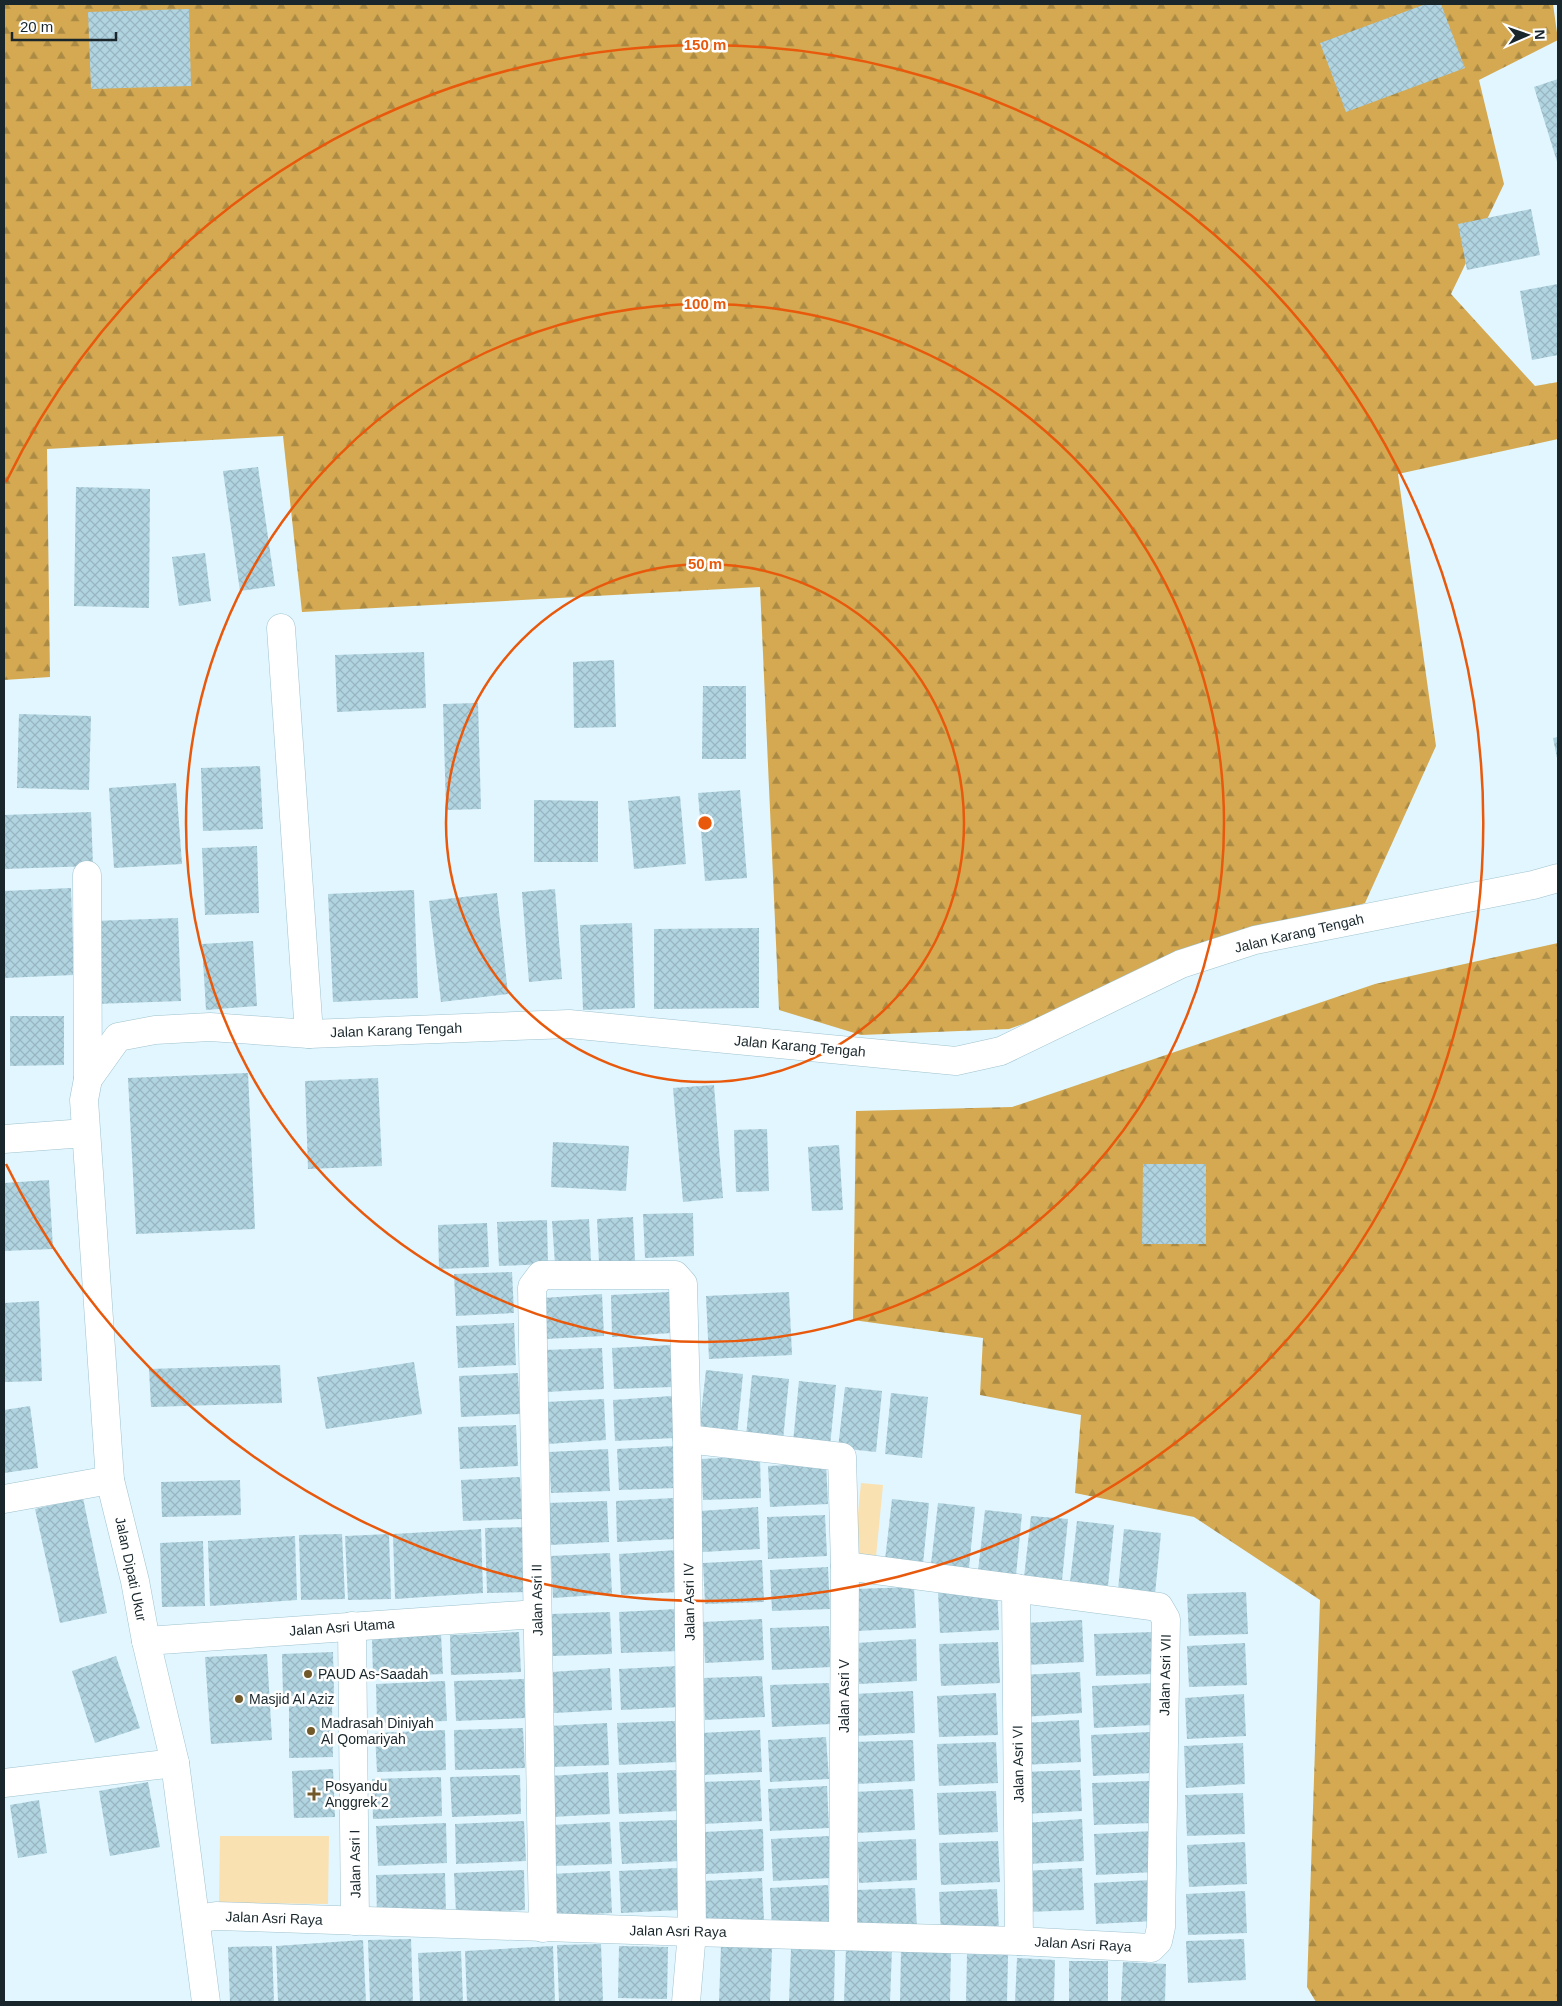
<svg xmlns="http://www.w3.org/2000/svg" width="1562" height="2006" font-family="Arial,sans-serif">
  <style>
    .forest { fill: url(#forest-firs) }
    .garden { fill: #fae1b2 }
    .building { fill: url(#building-cross-hatch) }
    .lines { fill: none; stroke-linecap: round; stroke-linejoin: round }
    .minor-casing { stroke: #9fc2ce; stroke-width: 29 }
    .minor { stroke: #fff; stroke-width: 28 }
    .ring { fill: none; stroke: #e8590c; stroke-width: 2.5 }
    .poi-dot { fill: #71592a; stroke: #fff; stroke-width: 2 }
    .labels { text-anchor: middle; stroke-width: 5; stroke-linejoin: round; paint-order: stroke }
    .street-label { font-size: 14px; fill: #19272c; stroke: #fff }
    .poi-label { font-size: 14px; fill: #19272c; stroke: #fff; text-anchor: start }
    .centre { fill: #e8590c; stroke: #fff; stroke-width: 2.5 }
    .ring-label { font-size: 15px; text-anchor: middle; font-weight: bold; fill: #e8590c; stroke: #fff; stroke-width: 5; stroke-linejoin: round; paint-order: stroke }
  </style>
  <defs>
    <pattern id="forest-firs" width="22" height="20" patternUnits="userSpaceOnUse" patternTransform="scale(1.25)"><rect width="22" height="20" fill="#d4a952"/><path d="M5 1l3.5 6h-7zM16 11l3.5 6h-7z" fill="#ab8a44"/></pattern>
    <pattern id="building-cross-hatch" width="8" height="8" patternUnits="userSpaceOnUse" patternTransform="scale(1.25)"><rect width="8" height="8" fill="#b1d4e1"/><path d="M0 0l8 8M0 8l8-8" fill="none" stroke="#98b6c1"/></pattern>
  </defs>
  <rect width="100%" height="100%" fill="#e1f6fe"/>
  <!-- forest -->
  <g class="forest">
    <path d="M4,4H1553L1558,40L1479,80L1504,184L1451,294L1535,386L1558,382V439L1398,474L1436,746L1365,903L1009,1029L861,1035L779,1010L760,587L302,612L283,436L47,449L50,677L4,680Z"/>
    <path d="M1558,943V2002H1316L1307,1987L1320,1600L1194,1517L1075,1493L1081,1415L980,1395L983,1338L853,1320L856,1111L1012,1107L1375,984Z"/>
  </g>
  <!-- garden -->
  <g class="garden">
    <path d="M861,1483L883,1485L876,1557L854,1554Z"/>
    <path d="M220,1836H329L328,1904L219,1903Z"/>
  </g>
  <!-- building -->
  <g class="building">
    <path d="M1426,4H1441L1465,68L1346,112L1320,43Z"/>
    <path d="M189,9L191,86L91,89L88,12Z"/>
    <path d="M1558,79V165L1534,87Z"/>
    <path d="M1531,209L1540,255L1467,270L1458,224Z"/>
    <path d="M1558,284V355L1532,360L1520,291Z"/>
    <path d="M258,467L275,586L240,591L223,471Z"/>
    <path d="M76,487L150,489L149,608L74,606Z"/>
    <path d="M205,553L211,601L179,606L172,557Z"/>
    <path d="M424,652L426,708L337,712L335,655Z"/>
    <path d="M614,660L616,727L574,728L573,662Z"/>
    <path d="M703,686H746V759H702Z"/>
    <path d="M478,703L481,809L446,810L443,704Z"/>
    <path d="M19,714L91,716L89,790L17,788Z"/>
    <path d="M1558,737V758H1557L1553,738Z"/>
    <path d="M260,766L263,829L203,831L201,768Z"/>
    <path d="M176,783L182,864L114,868L109,788Z"/>
    <path d="M740,790L747,878L705,881L698,793Z"/>
    <path d="M680,796L686,864L634,869L628,801Z"/>
    <path d="M534,800L598,801V862H534Z"/>
    <path d="M91,812L93,866L4,869V815Z"/>
    <path d="M257,846L259,913L205,915L202,848Z"/>
    <path d="M71,888L74,975L4,978V891Z"/>
    <path d="M555,889L562,979L529,982L522,892Z"/>
    <path d="M414,890L418,998L333,1002L328,894Z"/>
    <path d="M497,893L508,994L441,1002L429,901Z"/>
    <path d="M178,918L181,1001L95,1004L93,921Z"/>
    <path d="M632,923L635,1008L583,1010L580,925Z"/>
    <path d="M759,928V1008L654,1009V929Z"/>
    <path d="M253,941L257,1006L206,1010L202,944Z"/>
    <path d="M10,1016H64V1065L10,1066Z"/>
    <path d="M248,1073L255,1229L136,1234L128,1078Z"/>
    <path d="M378,1078L382,1166L308,1169L305,1081Z"/>
    <path d="M714,1085L723,1198L683,1202L673,1088Z"/>
    <path d="M767,1129L769,1191L736,1192L734,1130Z"/>
    <path d="M553,1142L629,1146L626,1191L551,1187Z"/>
    <path d="M839,1145L843,1210L812,1211L808,1147Z"/>
    <path d="M1143,1164H1206V1244H1142Z"/>
    <path d="M49,1180L53,1249L4,1251V1183Z"/>
    <path d="M693,1213L694,1256L645,1258L643,1214Z"/>
    <path d="M633,1217L635,1261L599,1262L597,1219Z"/>
    <path d="M589,1219L591,1262L555,1264L552,1221Z"/>
    <path d="M547,1220L548,1264L499,1266L497,1222Z"/>
    <path d="M487,1223L489,1267L439,1269L438,1225Z"/>
    <path d="M512,1272L514,1313L456,1316L454,1274Z"/>
    <path d="M669,1292L671,1333L612,1337L611,1295Z"/>
    <path d="M789,1292L792,1355L709,1359L706,1296Z"/>
    <path d="M602,1294L604,1336L545,1339L543,1298Z"/>
    <path d="M39,1301L42,1381L4,1382V1303Z"/>
    <path d="M514,1323L516,1365L458,1368L456,1326Z"/>
    <path d="M671,1345L673,1387L614,1389L612,1348Z"/>
    <path d="M602,1348L604,1389L546,1392L544,1350Z"/>
    <path d="M414,1362L422,1414L326,1429L317,1377Z"/>
    <path d="M280,1365L282,1403L151,1407L149,1369Z"/>
    <path d="M706,1370L743,1374L737,1435L699,1431Z"/>
    <path d="M518,1373L520,1414L461,1417L459,1376Z"/>
    <path d="M752,1375L789,1379L783,1440L746,1436Z"/>
    <path d="M799,1381L836,1385L830,1446L793,1442Z"/>
    <path d="M845,1387L882,1391L876,1452L838,1448Z"/>
    <path d="M891,1393L928,1397L922,1458L885,1454Z"/>
    <path d="M672,1396L674,1438L615,1441L613,1400Z"/>
    <path d="M604,1399L606,1440L548,1444L546,1402Z"/>
    <path d="M30,1406L38,1468L4,1473V1410Z"/>
    <path d="M516,1425L518,1466L460,1469L458,1427Z"/>
    <path d="M675,1446L677,1488L619,1490L617,1449Z"/>
    <path d="M608,1449L610,1491L551,1493L549,1452Z"/>
    <path d="M760,1456L761,1498L703,1500L701,1459Z"/>
    <path d="M826,1463L828,1504L770,1507L768,1466Z"/>
    <path d="M520,1477L522,1519L463,1521L461,1480Z"/>
    <path d="M240,1480L241,1515L162,1517L161,1482Z"/>
    <path d="M83,1498L107,1613L60,1623L35,1509Z"/>
    <path d="M674,1498L676,1539L617,1542L616,1501Z"/>
    <path d="M892,1499L929,1503L923,1564L885,1560Z"/>
    <path d="M607,1501L609,1542L550,1545L547,1503Z"/>
    <path d="M938,1503L975,1507L969,1568L931,1564Z"/>
    <path d="M758,1507L760,1549L702,1552L700,1511Z"/>
    <path d="M985,1510L1022,1514L1016,1575L978,1571Z"/>
    <path d="M825,1515L827,1556L768,1559L767,1517Z"/>
    <path d="M1031,1516L1068,1519L1062,1580L1024,1577Z"/>
    <path d="M1077,1521L1114,1525L1108,1586L1070,1582Z"/>
    <path d="M528,1527L530,1592L487,1593L485,1528Z"/>
    <path d="M481,1529L483,1593L395,1599L393,1534Z"/>
    <path d="M1124,1529L1161,1533L1155,1594L1118,1590Z"/>
    <path d="M342,1534L345,1599L301,1600L299,1535Z"/>
    <path d="M389,1534L391,1599L348,1600L345,1536Z"/>
    <path d="M295,1536L297,1600L210,1606L208,1541Z"/>
    <path d="M203,1541L205,1606L162,1607L160,1543Z"/>
    <path d="M677,1550L679,1592L621,1595L619,1554Z"/>
    <path d="M610,1553L612,1594L553,1598L551,1556Z"/>
    <path d="M762,1560L764,1602L705,1604L703,1563Z"/>
    <path d="M828,1567L830,1609L772,1611L770,1570Z"/>
    <path d="M914,1587L916,1628L857,1631L855,1589Z"/>
    <path d="M997,1588L999,1630L940,1633L938,1591Z"/>
    <path d="M1246,1592L1248,1634L1189,1636L1187,1594Z"/>
    <path d="M677,1609L680,1651L621,1653L619,1612Z"/>
    <path d="M610,1612L612,1654L553,1656L551,1614Z"/>
    <path d="M762,1619L764,1660L705,1663L703,1622Z"/>
    <path d="M1082,1620L1084,1662L1026,1665L1024,1623Z"/>
    <path d="M829,1626L831,1667L772,1670L770,1628Z"/>
    <path d="M519,1632L521,1672L451,1675L450,1635Z"/>
    <path d="M1153,1632L1155,1674L1096,1676L1094,1634Z"/>
    <path d="M441,1634L443,1674L373,1677L372,1637Z"/>
    <path d="M916,1639L917,1681L859,1684L857,1643Z"/>
    <path d="M998,1642L1000,1683L941,1686L939,1644Z"/>
    <path d="M1245,1643L1247,1685L1189,1687L1187,1646Z"/>
    <path d="M333,1652L334,1695L283,1696L282,1654Z"/>
    <path d="M267,1654L272,1740L211,1744L205,1657Z"/>
    <path d="M116,1656L140,1728L95,1743L72,1671Z"/>
    <path d="M678,1666L680,1707L621,1710L619,1669Z"/>
    <path d="M610,1668L612,1710L554,1713L552,1672Z"/>
    <path d="M1080,1672L1082,1713L1023,1717L1021,1675Z"/>
    <path d="M762,1676L765,1717L705,1720L703,1678Z"/>
    <path d="M524,1679L525,1718L456,1721L454,1681Z"/>
    <path d="M445,1681L447,1721L377,1723L376,1684Z"/>
    <path d="M829,1683L831,1724L772,1727L770,1685Z"/>
    <path d="M1151,1683L1153,1725L1094,1728L1092,1686Z"/>
    <path d="M913,1691L915,1733L856,1736L854,1694Z"/>
    <path d="M996,1693L998,1735L939,1737L937,1696Z"/>
    <path d="M1244,1694L1246,1736L1187,1739L1185,1698Z"/>
    <path d="M332,1703L333,1757L289,1758V1704Z"/>
    <path d="M1079,1720L1081,1762L1023,1765L1021,1723Z"/>
    <path d="M675,1721L677,1762L619,1765L617,1723Z"/>
    <path d="M607,1723L609,1765L551,1767L549,1726Z"/>
    <path d="M523,1728L525,1768L455,1770L454,1730Z"/>
    <path d="M445,1730L446,1770L377,1772L375,1733Z"/>
    <path d="M760,1730L762,1772L703,1775L701,1733Z"/>
    <path d="M1150,1732L1152,1773L1093,1776L1091,1735Z"/>
    <path d="M826,1737L829,1779L770,1782L768,1740Z"/>
    <path d="M913,1740L915,1781L856,1784L854,1742Z"/>
    <path d="M996,1742L998,1783L939,1786L937,1744Z"/>
    <path d="M1243,1743L1245,1784L1186,1788L1184,1746Z"/>
    <path d="M333,1769L335,1817L294,1818L292,1771Z"/>
    <path d="M676,1770L678,1811L619,1814L617,1773Z"/>
    <path d="M1080,1770L1082,1811L1023,1814L1021,1772Z"/>
    <path d="M608,1772L610,1814L551,1817L549,1776Z"/>
    <path d="M520,1775L521,1814L452,1817L450,1777Z"/>
    <path d="M441,1777L442,1816L373,1819L372,1779Z"/>
    <path d="M760,1780L762,1821L703,1824L701,1782Z"/>
    <path d="M1150,1781L1152,1823L1094,1825L1092,1783Z"/>
    <path d="M148,1782L160,1847L110,1856L99,1791Z"/>
    <path d="M827,1786L829,1828L770,1831L768,1789Z"/>
    <path d="M913,1789L915,1830L856,1833L854,1792Z"/>
    <path d="M996,1791L998,1832L939,1835L937,1793Z"/>
    <path d="M1243,1793L1245,1834L1187,1836L1185,1795Z"/>
    <path d="M39,1800L47,1853L18,1858L10,1805Z"/>
    <path d="M1082,1819L1084,1861L1026,1864L1024,1823Z"/>
    <path d="M678,1820L680,1861L622,1864L619,1822Z"/>
    <path d="M524,1821L526,1861L456,1864L455,1824Z"/>
    <path d="M610,1822L612,1864L554,1866L552,1825Z"/>
    <path d="M446,1823L447,1863L378,1866L376,1826Z"/>
    <path d="M763,1829L764,1871L706,1874L704,1832Z"/>
    <path d="M1153,1831L1155,1872L1096,1875L1094,1834Z"/>
    <path d="M829,1836L831,1878L773,1881L771,1839Z"/>
    <path d="M916,1839L917,1880L859,1883L857,1842Z"/>
    <path d="M998,1841L1000,1882L941,1885L939,1843Z"/>
    <path d="M1245,1842L1247,1884L1189,1887L1187,1845Z"/>
    <path d="M677,1868L679,1910L621,1913L619,1871Z"/>
    <path d="M1082,1868L1084,1910L1025,1912L1023,1871Z"/>
    <path d="M524,1870L525,1910L456,1913L454,1873Z"/>
    <path d="M610,1871L612,1913L553,1916L551,1874Z"/>
    <path d="M445,1873L446,1913L377,1915L376,1875Z"/>
    <path d="M762,1878L764,1920L705,1923L703,1881Z"/>
    <path d="M1152,1880L1154,1921L1096,1924L1094,1883Z"/>
    <path d="M828,1885L830,1927L772,1929L770,1888Z"/>
    <path d="M915,1888L917,1929L858,1932L856,1890Z"/>
    <path d="M997,1889L999,1931L941,1934L939,1892Z"/>
    <path d="M1245,1891L1247,1933L1188,1935L1186,1894Z"/>
    <path d="M411,1939L413,2002H370L368,1940Z"/>
    <path d="M1244,1939L1246,1980L1188,1983L1186,1941Z"/>
    <path d="M363,1940L366,2002H278L276,1946Z"/>
    <path d="M601,1944L603,2002H559L557,1945Z"/>
    <path d="M272,1946L274,2002H230L228,1947Z"/>
    <path d="M553,1946L555,2002H467L465,1951Z"/>
    <path d="M619,1946L668,1947L667,1999L618,1998Z"/>
    <path d="M721,1946L772,1948L770,2002H719Z"/>
    <path d="M846,1947L892,1948L890,2002H844Z"/>
    <path d="M791,1949L835,1950L834,2002H789Z"/>
    <path d="M461,1951L463,2002H420L418,1953Z"/>
    <path d="M901,1951L951,1952L950,2002H900Z"/>
    <path d="M967,1954L1008,1955L1007,2002H966Z"/>
    <path d="M1017,1958L1055,1960L1054,2002H1015Z"/>
    <rect x="1069" y="1961" width="39" height="41"/>
    <path d="M1123,1962L1166,1964L1165,2002H1121Z"/>
  </g>
  <g class="lines">
    <defs>
      <g id="minor">
        <path d="M281,628L309,1034"/>
        <path d="M87,875L88,1079"/>
        <path d="M4,1139L85,1133"/>
        <path d="M687,1439L842,1457L845,1566L843,1935"/>
        <path d="M4,1499L110,1480"/>
        <path d="M1016,1588L1019,1941"/>
        <path d="M352,1626L355,1921"/>
        <path d="M146,1641L537,1614"/>
        <path d="M4,1783L175,1763"/>
        <path d="M196,1919L216,1916L692,1932L1019,1941L1151,1948L1158,1941L1161,1927L1166,1619L1159,1607L845,1566"/>
        <path d="M543,1928L532,1287L541,1275H675L683,1284L687,1439L692,1932L686,2002"/>
        <path d="M206,2002L175,1763L146,1641L135,1581L110,1480L84,1100L88,1079L118,1037L155,1030L210,1027L309,1034L569,1024L956,1061L1001,1051L1181,964L1255,940L1533,885L1558,878"/>
      </g>
    </defs>
    <!-- minor casing -->
    <use href="#minor" class="minor-casing"/>
    <!-- minor -->
    <use href="#minor" class="minor"/>
  </g>
  <!-- distance rings -->
  <g class="ring">
    <circle cx="705" cy="823" r="259"/>
    <circle cx="705" cy="823" r="519"/>
    <path d="M6 482A778 778 0 1 1 6 1164"/>
  </g>
  <!-- markers -->
  <g class="poi-dot">
    <circle cx="308" cy="1674" r="5"/>
    <circle cx="239" cy="1699" r="5"/>
    <circle cx="311" cy="1731" r="5"/>
    <path d="M311.5 1786.5h5v5h5v5h-5v5h-5v-5h-5v-5h5z"/>
  </g>
  <g class="labels">
    <!-- street labels -->
    <g class="street-label">
      <text transform="translate(1299 933) rotate(-13)" y="5">Jalan Karang Tengah</text>
      <text transform="translate(396 1030) rotate(-2)" y="5">Jalan Karang Tengah</text>
      <text transform="translate(800 1046) rotate(5)" y="5">Jalan Karang Tengah</text>
      <text transform="translate(131 1569) rotate(78)" y="5">Jalan Dipati Ukur</text>
      <text transform="translate(537 1600) rotate(-91)" y="5">Jalan Asri II</text>
      <text transform="translate(689 1602) rotate(-91)" y="5">Jalan Asri IV</text>
      <text transform="translate(342 1627) rotate(-4)" y="5">Jalan Asri Utama</text>
      <text transform="translate(1165 1675) rotate(-89)" y="5">Jalan Asri VII</text>
      <text transform="translate(844 1696) rotate(-90)" y="5">Jalan Asri V</text>
      <text transform="translate(1018 1764) rotate(-91)" y="5">Jalan Asri VI</text>
      <text transform="translate(355 1864) rotate(-91)" y="5">Jalan Asri I</text>
      <text transform="translate(274 1918) rotate(2)" y="5">Jalan Asri Raya</text>
      <text transform="translate(678 1931) rotate(1)" y="5">Jalan Asri Raya</text>
      <text transform="translate(1083 1944) rotate(3)" y="5">Jalan Asri Raya</text>
    </g>
    <!-- poi labels -->
    <g class="poi-label">
      <text x="318" y="1679">PAUD As-Saadah</text>
      <text x="249" y="1704">Masjid Al Aziz</text>
      <text x="321" y="1728">Madrasah Diniyah<tspan x="321" dy="16">Al Qomariyah</tspan></text>
      <text x="325" y="1791">Posyandu<tspan x="325" dy="16">Anggrek 2</tspan></text>
    </g>
  </g>
  <circle cx="705" cy="823" r="8" class="centre"/>
  <g class="ring-label">
    <text x="705" y="50">150 m</text>
    <text x="705" y="309">100 m</text>
    <text x="705" y="569">50 m</text>
  </g>
  <!-- border -->
  <rect width="1562" height="2006" fill="none" stroke="#19272c" stroke-width="10"/>
  <!-- north arrow -->
  <g transform="translate(1527 35) rotate(88)" stroke="#ffffff" stroke-width="4" paint-order="stroke">
  <path d="M0-4L9 19L0 12L-9 19Z" fill="#19272c"/>
  <text y="-8" font-size="14" font-weight="bold" text-anchor="middle" fill="#19272c">N</text>
  </g>
  <!-- scale -->
  <path d="M12 32v8h104v-8" fill="none" stroke="#19272c" stroke-width="2.5"/>
  <text x="20" y="32" font-size="15" fill="#19272c" stroke="#ffffff" stroke-width="4" paint-order="stroke">20 m</text>
</svg>
